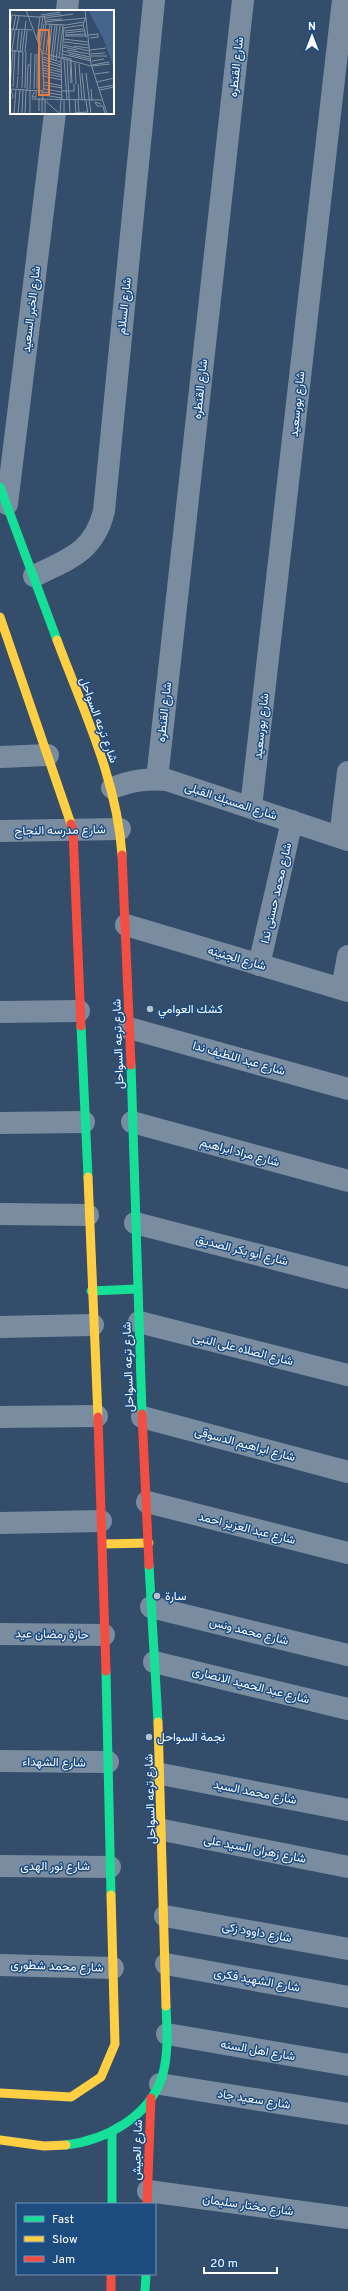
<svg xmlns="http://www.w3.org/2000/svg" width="348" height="2291" font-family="Overpass,Vazirmatn,sans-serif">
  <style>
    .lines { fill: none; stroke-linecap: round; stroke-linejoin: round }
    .street { stroke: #7a8da0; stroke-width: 22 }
    .fast { stroke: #16e098; stroke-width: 9 }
    .slow { stroke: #ffcf43; stroke-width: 9 }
    .jam { stroke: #f24e42; stroke-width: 9 }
    .poi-dot { fill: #b8c1cb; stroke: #1d4c81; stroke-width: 1.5 }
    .labels { text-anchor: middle; stroke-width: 3; stroke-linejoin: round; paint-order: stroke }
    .street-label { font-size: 12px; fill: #fff; stroke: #1d4c81 }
    .poi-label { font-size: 12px; fill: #fff; stroke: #1d4c81; text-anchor: start }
    .inset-road { fill: none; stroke: #8594a6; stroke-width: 1 }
    .view { fill: #ed7a3d; fill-opacity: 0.15; stroke: #ed7a3d; stroke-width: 2 }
    .inset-edge { fill: none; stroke: #fff; stroke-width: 2 }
  </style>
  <rect width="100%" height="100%" fill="#344d6a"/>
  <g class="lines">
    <!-- street -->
    <g class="street">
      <path d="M67,11L68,0"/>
      <path d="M7,504L55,113"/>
      <path d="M34,576C69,559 94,552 104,511L154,0"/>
      <path d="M0,757L48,755"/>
      <path d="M157,779L243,0"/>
      <path d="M112,788C131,781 146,778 167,780L348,840"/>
      <path d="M251,807L343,0"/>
      <path d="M0,831L120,829"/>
      <path d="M340,837L348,772"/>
      <path d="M126,925L348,991"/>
      <path d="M259,965L292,821"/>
      <path d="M342,989L348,956"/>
      <path d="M0,1012L79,1011"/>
      <path d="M129,1028L348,1089"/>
      <path d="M132,1122L348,1181"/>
      <path d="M0,1123L84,1122"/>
      <path d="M0,1214L88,1215"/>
      <path d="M135,1223L348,1278"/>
      <path d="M139,1322L348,1375"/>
      <path d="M0,1327L93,1325"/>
      <path d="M0,1417L97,1416"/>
      <path d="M142,1417L348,1472"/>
      <path d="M147,1502L348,1553"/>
      <path d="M0,1523L101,1521"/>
      <path d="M151,1607L348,1655"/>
      <path d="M0,1634L104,1635"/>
      <path d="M154,1662L348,1709"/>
      <path d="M0,1761L108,1762"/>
      <path d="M161,1774L348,1810"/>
      <path d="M163,1830L348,1867"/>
      <path d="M0,1866L110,1867"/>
      <path d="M165,1916L348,1949"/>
      <path d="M166,1964L348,1997"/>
      <path d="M0,1965L113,1968"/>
      <path d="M167,2034L348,2065"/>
      <path d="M160,2084L348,2114"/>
      <path d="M148,2191L348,2218"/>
    </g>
    <!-- fast -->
    <g class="fast">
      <path d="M0,487L57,640"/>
      <path d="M81,1026L88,1177"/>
      <path d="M131,1065L142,1414"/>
      <path d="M91,1291L137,1289"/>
      <path d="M149,1565L158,1722"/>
      <path d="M106,1671L111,1895"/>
      <path d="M112,2132V2204"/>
      <path d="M66,2145C106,2140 149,2117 162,2077C169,2054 167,2029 166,2006"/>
      <path d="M145,2291L146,2274"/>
    </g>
    <!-- slow -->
    <g class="slow">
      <path d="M0,617L71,824"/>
      <path d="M57,640C83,710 117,779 122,855"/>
      <path d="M88,1177L98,1417"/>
      <path d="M103,1544L149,1543"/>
      <path d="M158,1722L166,2006"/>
      <path d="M0,2093L71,2097L101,2077L115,2044L111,1895"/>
      <path d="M0,2140L44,2146L66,2145"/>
    </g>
    <!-- jam -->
    <g class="jam">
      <path d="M71,824L73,830L81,1026"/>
      <path d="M122,855L131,1065"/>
      <path d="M142,1414L149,1565"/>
      <path d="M98,1417L106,1671"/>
      <path d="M147,2204L151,2098"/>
      <path d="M111,2274V2291"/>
    </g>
  </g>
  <!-- markers -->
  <g class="poi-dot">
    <circle cx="150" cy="1009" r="4"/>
    <circle cx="157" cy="1596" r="4"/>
    <circle cx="149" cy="1737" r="4"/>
  </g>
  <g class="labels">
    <!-- street labels -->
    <g class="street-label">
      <text transform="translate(236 67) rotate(-84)" y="4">شارع القنطره</text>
      <text transform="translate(124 306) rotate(-84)" y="4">شارع السلام</text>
      <text transform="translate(31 309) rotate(-83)" y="4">شارع الخبر السعيد</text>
      <text transform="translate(200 389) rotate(-84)" y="4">شارع القنطره</text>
      <text transform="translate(297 404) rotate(-84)" y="4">شارع بورسعيد</text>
      <text transform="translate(164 712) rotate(-84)" y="4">شارع القنطره</text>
      <text transform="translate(99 720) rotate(70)" y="4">شارع ترعه السواحل</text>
      <text transform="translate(261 726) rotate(-84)" y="4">شارع بورسعيد</text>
      <text transform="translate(231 801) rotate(18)" y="4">شارع المسبك القبلى</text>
      <text transform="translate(60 830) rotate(-1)" y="4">شارع مدرسه النجاح</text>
      <text transform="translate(276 893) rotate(-77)" y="4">شارع محمد حسنى ندا</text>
      <text transform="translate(237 958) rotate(16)" y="4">شارع الجنينه</text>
      <text transform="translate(118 1044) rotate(-92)" y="4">شارع ترعه السواحل</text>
      <text transform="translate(239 1058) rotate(16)" y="4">شارع عبد اللطيف ندا</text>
      <text transform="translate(240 1152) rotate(15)" y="4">شارع مراد ابراهيم</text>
      <text transform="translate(242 1250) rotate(14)" y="4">شارع أبو بكر الصديق</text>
      <text transform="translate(243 1349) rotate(14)" y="4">شارع الصلاه على النبى</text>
      <text transform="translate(128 1367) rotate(-92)" y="4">شارع ترعه السواحل</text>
      <text transform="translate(245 1444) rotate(15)" y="4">شارع ابراهيم الدسوقى</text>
      <text transform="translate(247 1528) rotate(14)" y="4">شارع عبد العزيز احمد</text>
      <text transform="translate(249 1631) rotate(14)" y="4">شارع محمد ونس</text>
      <text transform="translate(52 1634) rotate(1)" y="4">حارة رمضان عيد</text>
      <text transform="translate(251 1685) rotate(14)" y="4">شارع عبد الحميد الانصارى</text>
      <text transform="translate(54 1762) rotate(1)" y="4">شارع الشهداء</text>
      <text transform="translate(255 1792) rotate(11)" y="4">شارع محمد السيد</text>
      <text transform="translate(150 1799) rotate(-92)" y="4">شارع ترعه السواحل</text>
      <text transform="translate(255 1849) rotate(11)" y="4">شارع زهران السيد على</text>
      <text x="55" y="1870">شارع نور الهدى</text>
      <text transform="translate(257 1932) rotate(10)" y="4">شارع داوود زكى</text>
      <text transform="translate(57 1966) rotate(2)" y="4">شارع محمد شطورى</text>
      <text transform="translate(257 1980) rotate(10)" y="4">شارع الشهيد فكرى</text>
      <text transform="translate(258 2050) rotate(10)" y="4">شارع اهل السنه</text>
      <text transform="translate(254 2099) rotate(9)" y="4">شارع سعيد جاد</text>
      <text transform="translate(137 2150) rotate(-88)" y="4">شارع الجيش</text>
      <text transform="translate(248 2205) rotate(8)" y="4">شارع مختار سليمان</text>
    </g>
    <!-- poi labels -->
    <g class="poi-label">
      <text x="158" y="1013">كشك العوامي</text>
      <text x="165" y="1600">سارة</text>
      <text x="157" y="1741">نجمة السواحل</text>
    </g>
  </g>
  <!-- overview -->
  <g transform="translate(10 10)">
    <rect width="104" height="104" fill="#344d6a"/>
    <path d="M78,0H104V58L93,28Z" fill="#43658b"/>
    <path class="inset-road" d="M75,0L81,54L97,104M0,5L28,7L51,4M31,5L50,2M34,6L36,14L56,15L73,12M35,8L63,4M36,10L52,9M34,12L76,8M0,17L2,5M54,18L73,15M0,19L22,20M3,20L6,5M6,20L9,6M55,21L73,19M55,23L74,21M55,25L75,24M78,25L88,24V27L80,28M55,26H77M76,27L73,14L76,7M53,29L78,32M27,30L30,7M54,32L79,35M29,34L33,6M54,35L79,41M64,36L79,38M30,37L34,14M53,37L67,40M0,39L2,19M0,40L13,42M2,40L5,20M57,40L80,44M80,40L96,38M7,41L9,20M10,41L12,21M53,41L80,47M12,42L16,11M15,42L17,21M33,42L36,14M32,43L81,56M36,43L40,14M27,44V79M39,44L42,14M52,44L81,51M59,44L80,49M81,44L95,43M81,46H97M33,47L51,52M52,47L61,49L62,52M49,48L53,15M51,48L52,90M52,48L54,17M33,49L51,55M41,49L45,15M54,49L57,90M43,50L47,15M46,50L50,15M57,50L60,104M60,51L61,73M82,51L94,49M33,52L51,57M61,52L62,73M65,53L66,74M69,54L72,90M33,55L51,60M82,55L99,52M82,56L100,54M33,58L51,62M33,60L51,65M33,63L51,67M72,63L75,91M76,63L81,104M85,64L99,62M8,65L9,41M33,66L52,70M34,72L52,76M87,72L104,68M68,74L69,90M34,75L52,78M0,77L3,40M3,77L5,40M7,78L8,66M12,78L13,42M15,78L16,42M89,78L104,75M0,79L31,81L34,79L32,43L16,0M20,79L21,43M24,79L25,44M34,79L52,82M81,79L82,91M17,80L18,55H20M90,80L104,77M32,81L33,89L50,104M52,81H64V74M24,82L22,87H26V81M33,82L52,85M33,85L52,88M22,89L92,90M0,90L3,87L1,79M65,90L66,104M68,90L69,104M76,91L78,104M91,94L85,92L87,96H93L95,104M29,101V88M64,103L77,102M4,104L6,79M8,104L10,79M12,104L13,79M15,104L16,80M20,104V80M32,104V88M35,104V91M50,104L51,90M54,104V90"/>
    <path class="view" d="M29,20H39V85H29Z"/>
    <rect width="104" height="104" class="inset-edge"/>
  </g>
  <!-- legend -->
  <rect x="16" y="2203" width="140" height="72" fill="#1d4c81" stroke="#7794b3"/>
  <rect x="24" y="2216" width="20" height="6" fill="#16e098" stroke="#7794b3"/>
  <text x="52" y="2223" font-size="12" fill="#ffffff">Fast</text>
  <rect x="24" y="2236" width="20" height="6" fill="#ffcf43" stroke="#7794b3"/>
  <text x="52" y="2243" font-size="12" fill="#ffffff">Slow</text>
  <rect x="24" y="2256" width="20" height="6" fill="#f24e42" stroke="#7794b3"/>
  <text x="52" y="2263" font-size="12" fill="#ffffff">Jam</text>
  <!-- north arrow -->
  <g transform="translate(312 36)" stroke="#1d4c81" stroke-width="3" paint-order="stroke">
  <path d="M0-3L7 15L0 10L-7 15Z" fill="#ffffff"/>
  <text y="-6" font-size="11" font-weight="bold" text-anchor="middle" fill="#ffffff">N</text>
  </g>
  <!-- scale -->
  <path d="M204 2267v6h73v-6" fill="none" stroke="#ffffff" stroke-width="2"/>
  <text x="210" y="2267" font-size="12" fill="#ffffff" stroke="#1d4c81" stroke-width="3" paint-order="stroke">20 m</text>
</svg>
